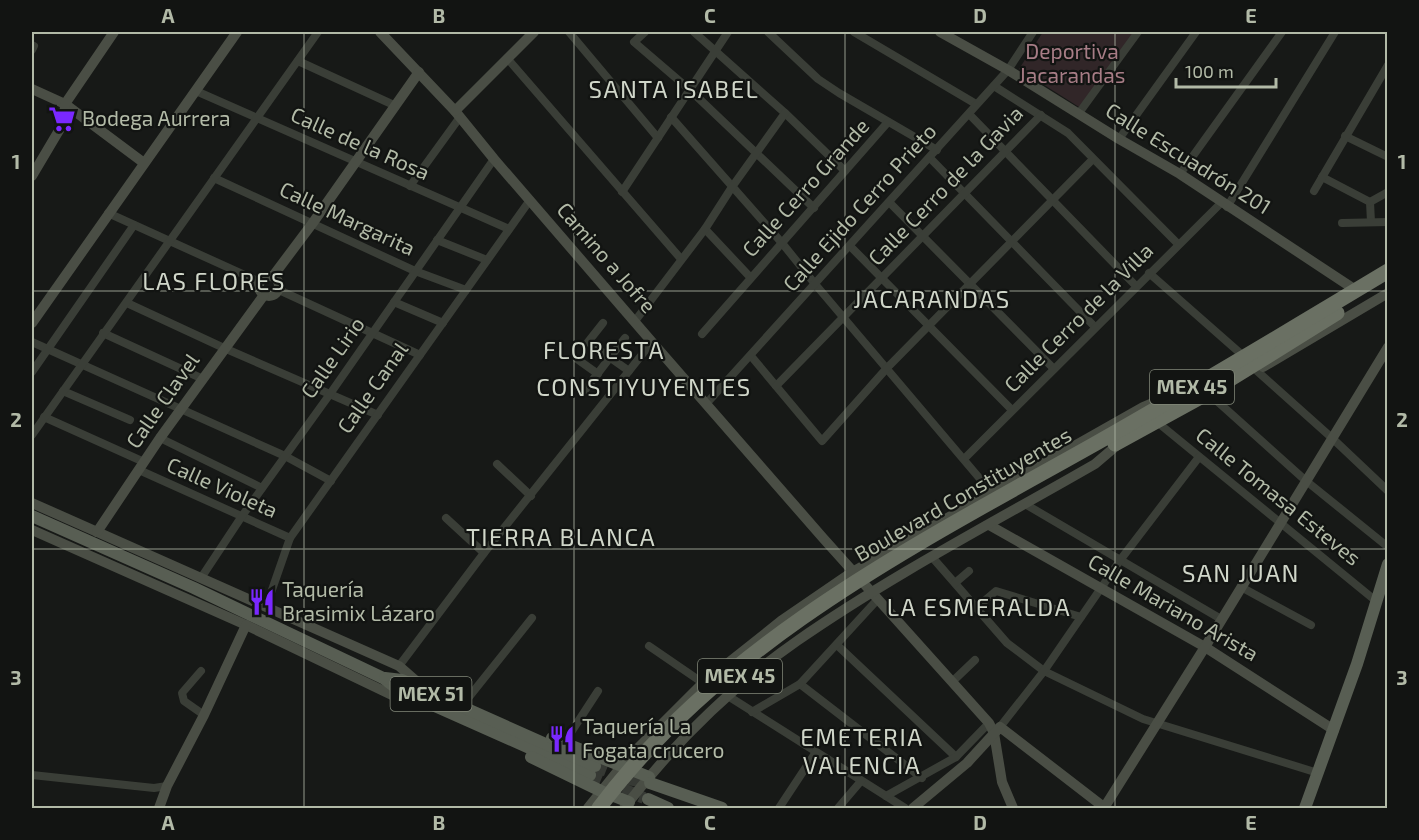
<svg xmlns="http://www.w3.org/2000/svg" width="1419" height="840" font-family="'Exo 2',sans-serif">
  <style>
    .green { fill: #312628 }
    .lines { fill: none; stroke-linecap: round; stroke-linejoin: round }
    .primary-tunnel { stroke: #363934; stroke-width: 12; stroke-dasharray: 12 6; stroke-linecap: butt }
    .street { stroke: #3a3e37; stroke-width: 8 }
    .secondary { stroke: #4a4e45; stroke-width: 10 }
    .primary { stroke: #585e53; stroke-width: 12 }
    .highway { stroke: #6a7063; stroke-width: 15 }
    .grid { fill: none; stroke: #b2baa7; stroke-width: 1.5; stroke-opacity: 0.55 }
    .labels { text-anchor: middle; stroke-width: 4.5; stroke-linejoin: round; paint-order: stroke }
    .shield { fill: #121412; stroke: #82887a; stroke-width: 1.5 }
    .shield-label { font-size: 20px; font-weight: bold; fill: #b2baa7 }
    .park-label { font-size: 21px; fill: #a77d86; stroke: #121412 }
    .poi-label { font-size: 21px; fill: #b2baa7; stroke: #121412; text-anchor: start }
    .street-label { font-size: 21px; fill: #b2baa7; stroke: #121412 }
    .quarter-label { font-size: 24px; letter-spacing: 1.5px; fill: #d0d6c9; stroke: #121412 }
    .neatline { fill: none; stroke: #b2baa7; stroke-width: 2 }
    .grid-label { font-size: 20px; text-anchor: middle; font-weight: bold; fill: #b2baa7 }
  </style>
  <rect width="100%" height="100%" fill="#171917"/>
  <!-- green -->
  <path class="green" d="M1043,32H1138L1079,107L1019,69Z"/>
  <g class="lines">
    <!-- primary-tunnel -->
    <g class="primary-tunnel">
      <path d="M595,766L628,779L650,783"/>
      <path d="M590,775L644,798"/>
    </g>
    <!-- street -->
    <g class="street">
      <path d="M569,32L658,138"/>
      <path d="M645,32L634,42L690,90L814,208"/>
      <path d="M694,32L785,113L845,171"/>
      <path d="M768,32L818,79L839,93L937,150"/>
      <path d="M854,32L976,104"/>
      <path d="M32,45L34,46L32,50"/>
      <path d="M507,58L681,259"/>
      <path d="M298,61L396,106"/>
      <path d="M994,86L1068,133L1178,244"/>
      <path d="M196,91L509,229"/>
      <path d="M1079,113L1138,32"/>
      <path d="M969,114L1136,286"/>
      <path d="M671,117L782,243L815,284L992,493"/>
      <path d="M1345,136L1388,157"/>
      <path d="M1119,139L1196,32"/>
      <path d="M930,158L1095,327"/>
      <path d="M1180,174L1282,32"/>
      <path d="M1322,177L1370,202"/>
      <path d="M214,178L415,271L466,290"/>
      <path d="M410,186L460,117"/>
      <path d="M1314,191L1388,65"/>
      <path d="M622,192L728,32"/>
      <path d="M1370,202L1371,222"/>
      <path d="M1370,202L1388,192"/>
      <path d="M890,203L1054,369"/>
      <path d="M1227,207L1335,32"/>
      <path d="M108,213L260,282"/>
      <path d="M1342,223L1388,222"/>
      <path d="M705,229L750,277"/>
      <path d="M437,240L487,260"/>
      <path d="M850,246L1012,410"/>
      <path d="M1149,273L1240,353"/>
      <path d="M279,290L420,355"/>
      <path d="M394,302L443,323"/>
      <path d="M127,303L224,348L378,415"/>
      <path d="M635,321L705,229L732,187L785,113"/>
      <path d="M603,323L588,342L629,371"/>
      <path d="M103,333L203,379"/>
      <path d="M702,334L888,122"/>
      <path d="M32,342L285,456L331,481"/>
      <path d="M751,356L822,441L887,368L1093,159"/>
      <path d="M577,359L598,374"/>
      <path d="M1257,371L1332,438L1388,491"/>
      <path d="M32,372L134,225"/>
      <path d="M776,386L1041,115"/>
      <path d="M585,390L625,338"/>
      <path d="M63,391L130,420"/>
      <path d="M1208,393L1305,480L1388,547"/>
      <path d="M706,404L1008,70L1033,32"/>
      <path d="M44,417L144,462"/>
      <path d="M1157,422L1376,601"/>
      <path d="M32,435L318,32"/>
      <path d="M160,438L262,488"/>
      <path d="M964,459L1221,203"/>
      <path d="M497,464L531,496"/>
      <path d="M139,470L290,538"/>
      <path d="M1025,504L1221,619"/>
      <path d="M446,518L484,553"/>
      <path d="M932,557L1007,643L1044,671L1143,719L1318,773"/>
      <path d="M201,578L242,516L330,394L494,159"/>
      <path d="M955,583L969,571"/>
      <path d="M1241,587L1311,625"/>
      <path d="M266,607L290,538L530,200"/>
      <path d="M976,608L996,591L1081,617"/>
      <path d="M837,645L956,757"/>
      <path d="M649,646L703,683"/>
      <path d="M399,666L484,553L652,342"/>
      <path d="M201,671L182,693L184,701L204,715"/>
      <path d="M953,681L975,660"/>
      <path d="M800,684L922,778"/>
      <path d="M728,696L905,808"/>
      <path d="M461,707L532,618"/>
      <path d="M752,712L800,684L878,599"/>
      <path d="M1000,727L1044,671L1121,559L1199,457"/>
      <path d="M564,743L598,691"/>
      <path d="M32,775L154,788L167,786"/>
      <path d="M886,796L956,757L989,723"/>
      <path d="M779,808L816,752"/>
      <path d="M838,808L861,781"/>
    </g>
    <!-- secondary -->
    <g class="secondary">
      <path d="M380,32L455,111L494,159L652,342L823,538L989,723L994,733L1002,782L1013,808"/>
      <path d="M940,32L1008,70L1119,139L1180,174L1351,287"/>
      <path d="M32,89L65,104L144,163"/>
      <path d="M455,111L534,32"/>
      <path d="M32,176L64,122L65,104L114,32"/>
      <circle cx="269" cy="286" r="10"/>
      <path d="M273,276L312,224L419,72"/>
      <path d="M32,323L237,32"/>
      <path d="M1263,367L1388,293"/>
      <path d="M32,503L399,666L423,687"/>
      <path d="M989,525L1205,647L1334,730"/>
      <path d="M32,530L246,625L394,696L415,699"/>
      <path d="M97,532L160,438L264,295"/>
      <path d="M159,808L167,786L204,715L246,625"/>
      <path d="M588,808L629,757L703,683L781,621L854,571L1143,407L1162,399"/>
      <path d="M624,808C673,745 731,687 797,641C892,575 996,521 1095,464L1122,441"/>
      <path d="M913,808L967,763L1000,727L1105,808"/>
      <path d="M1104,808L1205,647L1388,347"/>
    </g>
    <!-- primary -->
    <g class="primary">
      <path d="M32,516L194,588L383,678L399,690L590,775"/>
      <path d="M385,678L402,680L595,766"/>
      <path d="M552,738L649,777"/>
      <path d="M531,757L601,791L629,802"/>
      <path d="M650,783L722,808"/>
      <path d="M648,799L668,808"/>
      <path d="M1305,808L1357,664L1388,564"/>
    </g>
    <!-- highway -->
    <g class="highway">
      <path d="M1115,444L1208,393L1337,313"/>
      <path d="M599,808C724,641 915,545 1093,445C1192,389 1290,330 1388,271"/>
    </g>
  </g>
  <!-- grid -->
  <path class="grid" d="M304,32V808M574,32V808M845,32V808M1115,32V808M32,291H1388M32,549H1388"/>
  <!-- icons -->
  <defs>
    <symbol id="supermarket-bare" viewBox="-9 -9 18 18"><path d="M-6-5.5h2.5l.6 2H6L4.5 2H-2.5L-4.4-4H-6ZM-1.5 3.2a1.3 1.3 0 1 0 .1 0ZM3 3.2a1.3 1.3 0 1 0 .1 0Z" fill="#7a28ff" stroke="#121412" stroke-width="2.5" paint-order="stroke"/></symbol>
    <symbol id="restaurant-bare" viewBox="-9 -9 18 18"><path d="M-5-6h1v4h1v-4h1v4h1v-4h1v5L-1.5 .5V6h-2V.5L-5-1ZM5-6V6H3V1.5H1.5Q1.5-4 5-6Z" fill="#7a28ff" stroke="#121412" stroke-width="2.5" paint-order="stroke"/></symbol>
  </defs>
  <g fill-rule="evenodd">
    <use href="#supermarket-bare" x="43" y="100" width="38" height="38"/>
    <use href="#restaurant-bare" x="243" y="583" width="38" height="38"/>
    <use href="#restaurant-bare" x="543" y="720" width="38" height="38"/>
  </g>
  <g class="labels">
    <!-- shield labels -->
    <g class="shield">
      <rect x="1150" y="370" width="84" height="34" rx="4.5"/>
      <rect x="698" y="659" width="84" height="34" rx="4.5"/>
      <rect x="390.5" y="677" width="81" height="34" rx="4.5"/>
    </g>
    <g class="shield-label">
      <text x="1192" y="394">MEX 45</text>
      <text x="740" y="683">MEX 45</text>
      <text x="431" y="701">MEX 51</text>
    </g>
    <!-- park labels -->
    <g class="park-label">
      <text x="1072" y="59">Deportiva<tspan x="1072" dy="24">Jacarandas</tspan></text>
    </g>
    <!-- poi labels -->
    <g class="poi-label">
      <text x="82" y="126">Bodega Aurrera</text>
      <text x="282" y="597">Taquería<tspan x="282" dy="24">Brasimix Lázaro</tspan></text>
      <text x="582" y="734">Taquería La<tspan x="582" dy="24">Fogata crucero</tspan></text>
    </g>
    <!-- street labels -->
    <g class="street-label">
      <text transform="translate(360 144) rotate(24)" y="7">Calle de la Rosa</text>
      <text transform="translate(1188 159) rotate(32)" y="7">Calle Escuadrón 201</text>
      <text transform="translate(946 186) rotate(-46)" y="7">Calle Cerro de la Gavia</text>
      <text transform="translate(806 188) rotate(-48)" y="7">Calle Cerro Grande</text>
      <text transform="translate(860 208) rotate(-48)" y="7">Calle Ejido Cerro Prieto</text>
      <text transform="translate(347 219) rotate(25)" y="7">Calle Margarita</text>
      <text transform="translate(606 258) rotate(49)" y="7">Camino a Jofre</text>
      <text transform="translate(1079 318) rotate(-45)" y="7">Calle Cerro de la Villa</text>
      <text transform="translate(333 358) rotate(-55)" y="7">Calle Lirio</text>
      <text transform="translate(373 388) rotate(-55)" y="7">Calle Canal</text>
      <text transform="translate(163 401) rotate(-55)" y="7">Calle Clavel</text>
      <text transform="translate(222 488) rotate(24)" y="7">Calle Violeta</text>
      <text transform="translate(963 495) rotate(-30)" y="7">Boulevard Constituyentes</text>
      <text transform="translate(1278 497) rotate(39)" y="7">Calle Tomasa Esteves</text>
      <text transform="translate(1173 608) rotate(30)" y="7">Calle Mariano Arista</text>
    </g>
    <!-- quarter labels -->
    <g class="quarter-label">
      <text x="674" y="98">SANTA ISABEL</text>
      <text x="214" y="290">LAS FLORES</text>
      <text x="932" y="308">JACARANDAS</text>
      <text x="604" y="359">FLORESTA</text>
      <text x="644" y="396">CONSTIYUYENTES</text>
      <text x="561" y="546">TIERRA BLANCA</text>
      <text x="1241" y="582">SAN JUAN</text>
      <text x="979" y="616">LA ESMERALDA</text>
      <text x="862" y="746">EMETERIA<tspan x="862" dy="28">VALENCIA</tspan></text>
    </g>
  </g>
  <!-- border -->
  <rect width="1419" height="840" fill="none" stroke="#121412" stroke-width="66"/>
  <!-- scale -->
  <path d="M1176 78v9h100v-9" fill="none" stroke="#b2baa7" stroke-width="3"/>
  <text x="1185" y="78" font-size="18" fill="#b2baa7" stroke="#121412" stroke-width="4.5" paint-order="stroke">100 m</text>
  <rect x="33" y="33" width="1353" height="774" class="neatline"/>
  <g class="grid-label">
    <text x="168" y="23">A</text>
    <text x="439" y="23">B</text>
    <text x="710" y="23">C</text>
    <text x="980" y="23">D</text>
    <text x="1251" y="23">E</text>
    <text x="16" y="169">1</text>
    <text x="1402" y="169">1</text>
    <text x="16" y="427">2</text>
    <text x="1402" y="427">2</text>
    <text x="16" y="685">3</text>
    <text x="1402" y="685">3</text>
    <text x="168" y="830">A</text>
    <text x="439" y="830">B</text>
    <text x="710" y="830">C</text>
    <text x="980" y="830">D</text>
    <text x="1251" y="830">E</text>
  </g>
</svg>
